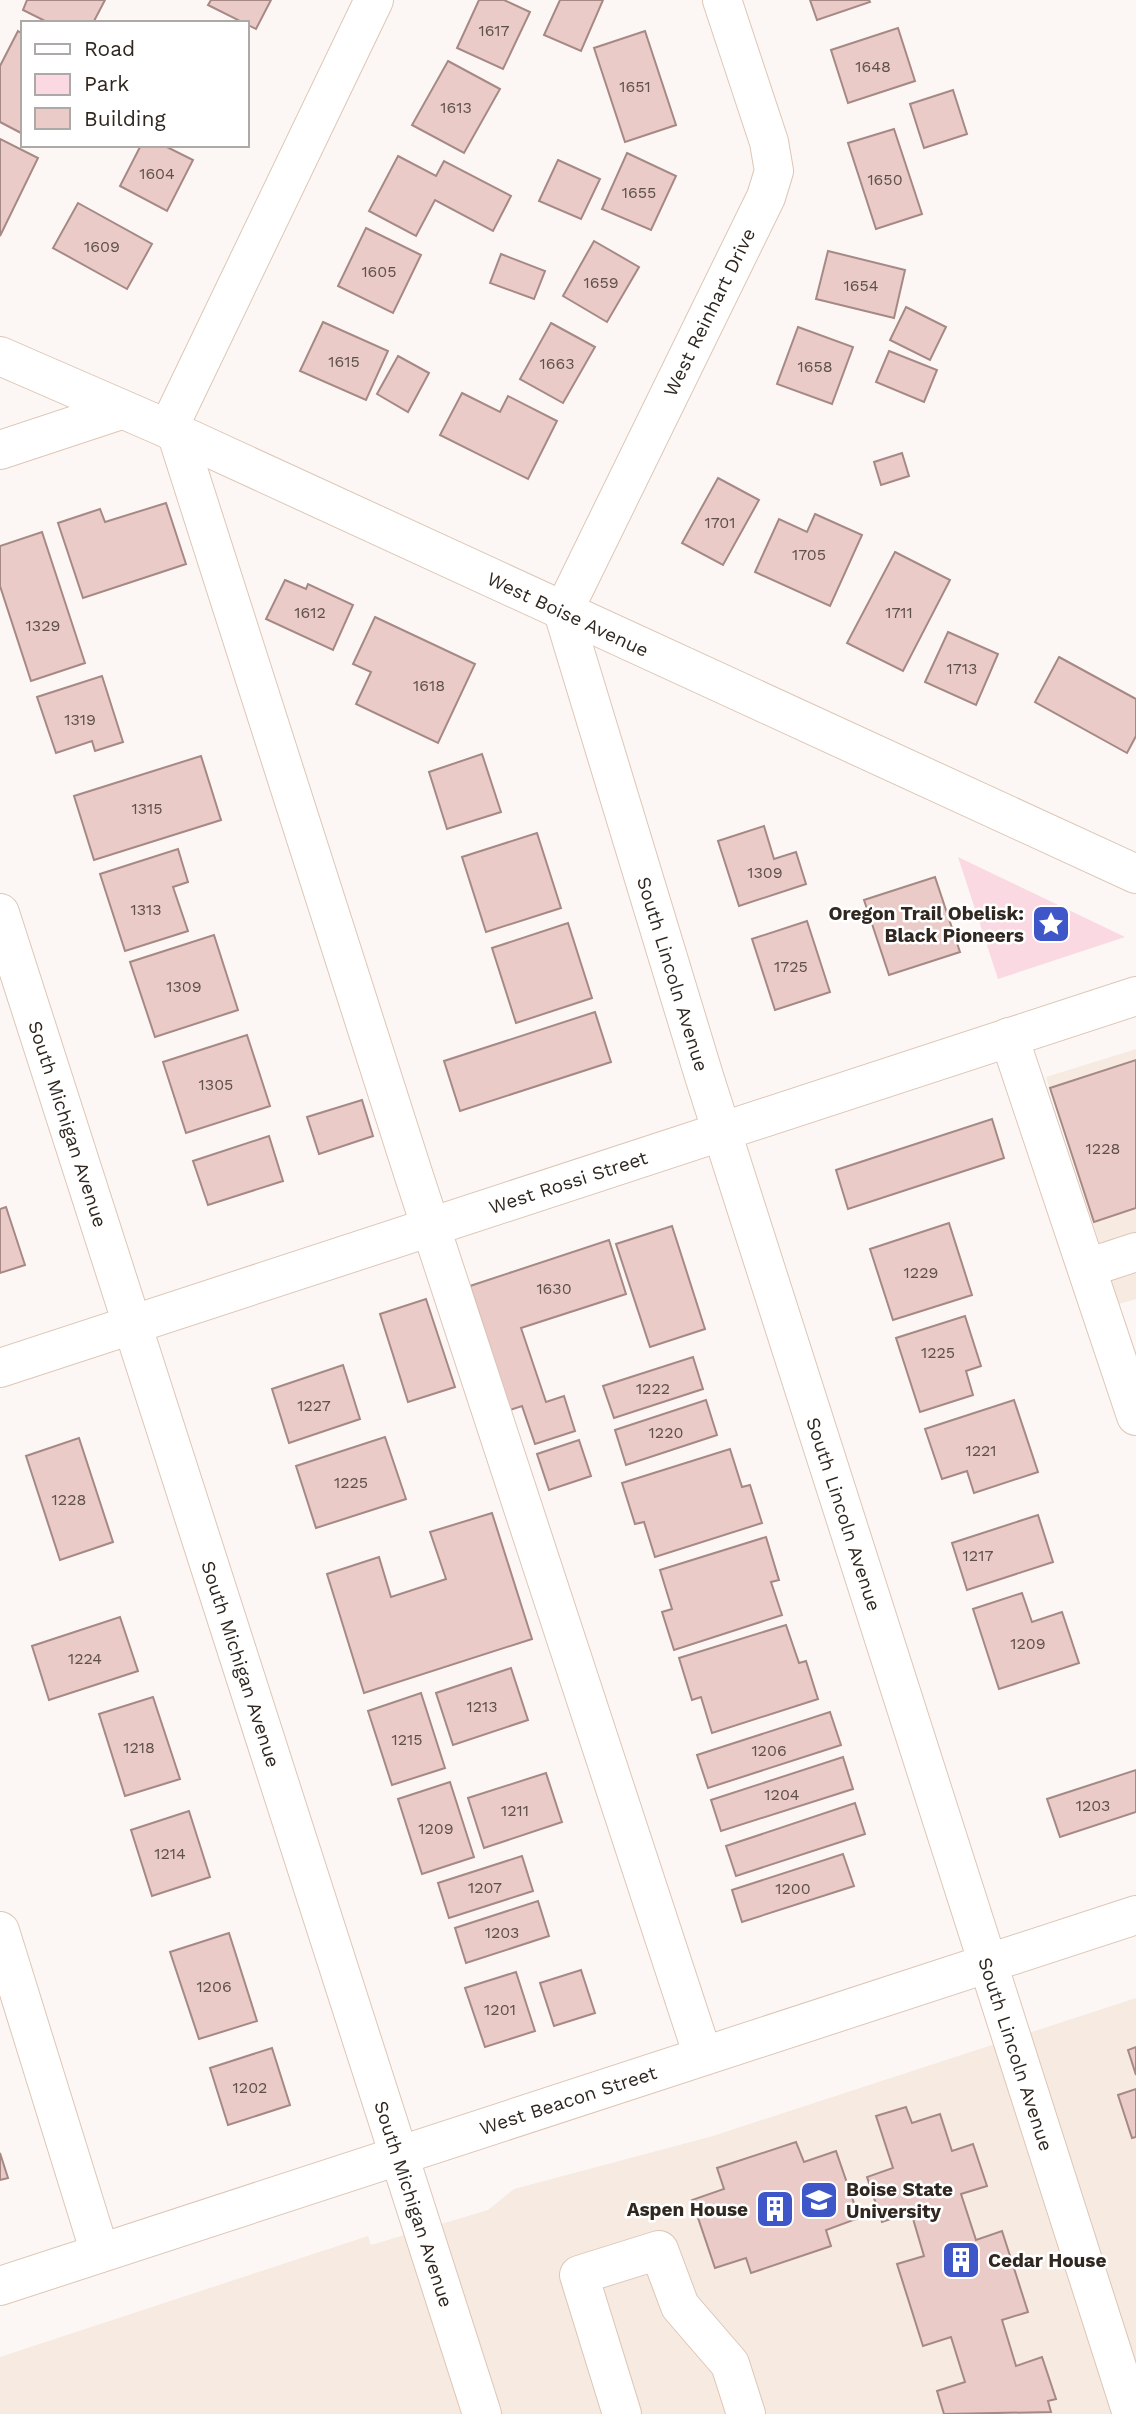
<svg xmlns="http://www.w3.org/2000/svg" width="1136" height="2414" font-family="'Work Sans',sans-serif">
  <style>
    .built { fill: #f6eae1 }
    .green { fill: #fad9e3 }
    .building { fill: #eacbc7; stroke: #a68985; stroke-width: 2 }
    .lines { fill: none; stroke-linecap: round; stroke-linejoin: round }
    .minor-casing { stroke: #dec6b6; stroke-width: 40 }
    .minor { stroke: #fff; stroke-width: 38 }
    .labels { text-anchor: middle; stroke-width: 5; stroke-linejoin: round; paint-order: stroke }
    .number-label { font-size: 16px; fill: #5e504a }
    .street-label { font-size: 19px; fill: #302720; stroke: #fff }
    .poi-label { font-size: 19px; font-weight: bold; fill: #302720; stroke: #fff; text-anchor: end }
  </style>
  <rect width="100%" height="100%" fill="#fcf7f4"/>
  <!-- built -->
  <g class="built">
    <path d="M1136,1049V1299L1119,1304L1046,1077Z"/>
    <path d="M1136,1998V2414H0V2357L368,2236L371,2245L488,2210L514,2189L713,2136Z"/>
  </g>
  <!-- green -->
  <path class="green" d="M958,857L1125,937L998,979Z"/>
  <!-- building -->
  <g class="building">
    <path d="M27,0H105L93,23H49L23,10Z"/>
    <path d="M211,0H271L256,29L208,5Z"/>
    <path d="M479,0H504L530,12L503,69L457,48Z"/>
    <path d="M560,0H603L581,51L544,35Z"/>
    <path d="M810,0H869L870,2L817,20Z"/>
    <path d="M898,28L915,81L848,103L831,50Z"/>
    <path d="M18,31L23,34V134L0,122V66Z"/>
    <path d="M645,31L676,125L625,142L594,48Z"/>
    <path d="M448,61L500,89L464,153L412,125Z"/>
    <path d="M953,90L967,134L924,148L910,104Z"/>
    <path d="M894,129L922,214L876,229L848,143Z"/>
    <path d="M0,139L38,158L0,236Z"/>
    <path d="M141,145H163L193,160L167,211L120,186Z"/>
    <path d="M627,153L676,176L651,230L602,209Z"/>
    <path d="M398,156L436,176L444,161L511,196L493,231L435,200L416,236L369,211Z"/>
    <path d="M558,160L600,179L581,219L539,201Z"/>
    <path d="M78,203L152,244L127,289L53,248Z"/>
    <path d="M366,228L421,255L393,313L338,286Z"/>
    <path d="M594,241L639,267L607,322L563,296Z"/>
    <path d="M828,251L905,270L894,318L816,299Z"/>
    <path d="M501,254L545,271L534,299L490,283Z"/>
    <path d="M906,307L946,327L930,360L890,340Z"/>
    <path d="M323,322L388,351L366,400L300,371Z"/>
    <path d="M551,323L595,347L563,403L520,379Z"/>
    <path d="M798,327L853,347L832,404L777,384Z"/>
    <path d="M889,351L937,370L924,402L876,382Z"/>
    <path d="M398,356L429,373L408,412L377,394Z"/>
    <path d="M462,393L500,412L508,396L557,421L528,479L440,435Z"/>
    <path d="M902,453L909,476L881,485L874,462Z"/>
    <path d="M718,478L759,500L723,565L682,543Z"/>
    <path d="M166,503L186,564L83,598L58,523L100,509L105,522Z"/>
    <path d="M815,514L862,535L830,606L755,572L779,519L807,532Z"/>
    <path d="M42,532L85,663L31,681L0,586V546Z"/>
    <path d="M895,552L950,580L903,671L847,643Z"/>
    <path d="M285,580L306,589L308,584L353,605L333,650L266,619Z"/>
    <path d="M375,617L475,664L438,743L356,704L371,672L353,664Z"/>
    <path d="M948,632L998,654L976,705L925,682Z"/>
    <path d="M1059,657L1136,699V736L1127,753L1035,702Z"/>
    <path d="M102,676L123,742L95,751L92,741L56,753L37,697Z"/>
    <path d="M482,754L501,812L447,829L429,772Z"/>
    <path d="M201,756L221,820L94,860L74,796Z"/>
    <path d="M764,826L774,859L796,852L806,884L739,906L718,841Z"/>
    <path d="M537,833L561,908L486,932L462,857Z"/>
    <path d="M178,849L188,882L173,887L188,931L125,951L100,874Z"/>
    <path d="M935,877L960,952L889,975L864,900Z"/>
    <path d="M807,921L830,992L775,1010L752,939Z"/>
    <path d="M568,923L592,998L516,1023L492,948Z"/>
    <path d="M214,935L238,1010L155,1037L130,962Z"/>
    <path d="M595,1012L611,1062L460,1111L444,1061Z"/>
    <path d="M247,1035L270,1106L186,1133L163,1062Z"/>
    <path d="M1136,1060V1208L1094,1222L1050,1088Z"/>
    <path d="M362,1100L373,1136L319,1154L307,1117Z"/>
    <path d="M992,1119L1004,1158L848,1209L836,1170Z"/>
    <path d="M269,1136L283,1181L208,1205L193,1161Z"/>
    <path d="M6,1207L25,1265L0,1273V1209Z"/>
    <path d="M949,1223L972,1295L893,1320L870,1249Z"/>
    <path d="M672,1226L705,1329L650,1347L616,1244Z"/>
    <path d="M609,1240L626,1294L521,1328L546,1402L564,1396L575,1431L535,1444L522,1406L510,1410L470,1286Z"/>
    <path d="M426,1299L455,1387L408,1402L380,1314Z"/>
    <path d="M965,1316L981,1366L966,1371L973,1395L920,1412L896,1338Z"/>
    <path d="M693,1357L703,1389L614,1418L603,1386Z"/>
    <path d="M343,1365L360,1419L289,1443L272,1389Z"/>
    <path d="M706,1400L717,1435L626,1465L615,1430Z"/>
    <path d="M1014,1400L1038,1472L974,1493L967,1471L942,1479L925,1429Z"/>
    <path d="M385,1437L406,1499L316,1528L296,1466Z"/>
    <path d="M79,1438L113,1542L60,1560L26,1456Z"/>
    <path d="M579,1440L591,1476L549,1490L537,1454Z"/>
    <path d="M730,1449L742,1487L750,1485L762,1523L655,1557L644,1522L635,1524L622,1483Z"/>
    <path d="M492,1513L532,1639L364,1693L327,1574L379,1557L391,1597L446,1579L430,1532Z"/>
    <path d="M1038,1515L1053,1562L967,1590L952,1543Z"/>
    <path d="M766,1537L779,1580L771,1582L782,1615L674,1650L662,1612L672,1609L660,1570Z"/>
    <path d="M1022,1593L1032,1622L1062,1612L1079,1663L999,1689L973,1609Z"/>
    <path d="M120,1617L138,1671L49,1700L32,1646Z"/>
    <path d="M786,1625L799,1663L806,1661L818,1699L712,1733L701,1697L692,1700L679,1658Z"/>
    <path d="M511,1668L528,1720L453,1745L436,1693Z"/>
    <path d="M421,1693L445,1768L392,1785L368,1711Z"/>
    <path d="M153,1697L180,1779L125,1796L99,1714Z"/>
    <path d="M830,1712L841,1745L708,1788L697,1755Z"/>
    <path d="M843,1757L853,1789L721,1831L711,1800Z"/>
    <path d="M1136,1770V1812L1060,1837L1047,1799Z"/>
    <path d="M546,1773L562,1822L484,1848L468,1798Z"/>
    <path d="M450,1782L474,1857L422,1874L398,1799Z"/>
    <path d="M855,1803L865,1834L736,1876L726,1846Z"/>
    <path d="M189,1811L210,1877L152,1896L131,1830Z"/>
    <path d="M843,1854L854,1886L742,1922L732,1890Z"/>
    <path d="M522,1856L533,1891L449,1918L438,1883Z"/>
    <path d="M538,1901L549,1936L466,1963L455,1928Z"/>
    <path d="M229,1933L257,2021L199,2039L170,1952Z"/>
    <path d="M581,1970L595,2013L554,2026L540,1983Z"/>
    <path d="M516,1972L535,2031L485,2047L465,1988Z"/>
    <path d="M1136,2047V2075L1128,2050Z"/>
    <path d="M272,2048L290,2105L228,2125L210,2068Z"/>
    <path d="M1136,2089V2137L1132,2138L1118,2095Z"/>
    <path d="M906,2107L912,2123L940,2114L952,2151L973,2144L987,2186L961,2194L976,2240L1002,2231L1028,2312L1002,2320L1016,2366L1042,2357L1056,2399L1048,2401L1051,2412L944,2414L937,2391L965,2382L951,2337L923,2346L897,2264L924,2256L911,2212L882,2222L867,2177L893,2168L876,2116Z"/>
    <path d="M796,2142L804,2162L836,2151L859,2218L826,2230L831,2246L751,2273L746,2258L715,2268L692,2200L724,2189L717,2168Z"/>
    <path d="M0,2153L8,2178L0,2180Z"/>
  </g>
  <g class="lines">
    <defs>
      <g id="minor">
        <path d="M722,0L769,142L774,171L766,197L563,612L704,1076L1132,2414"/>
        <path d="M0,356L168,429L1136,874"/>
        <path d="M168,429L374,0"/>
        <path d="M176,432L413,1173L703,2056"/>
        <path d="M0,450L121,410"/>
        <path d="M0,913L482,2414"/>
        <path d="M1009,1037L1136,1416"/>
        <path d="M1087,1268L1136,1252"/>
        <path d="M0,1368L1136,996"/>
        <path d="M0,1931L100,2253"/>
        <path d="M0,2286L1136,1915"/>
        <path d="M622,2414L579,2275L659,2250L680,2306L730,2364L746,2414"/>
      </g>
    </defs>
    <!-- minor casing -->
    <use href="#minor" class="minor-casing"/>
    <!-- minor -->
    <use href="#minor" class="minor"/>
  </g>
  <!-- icons -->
  <defs>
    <symbol id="sight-square" viewBox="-11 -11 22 22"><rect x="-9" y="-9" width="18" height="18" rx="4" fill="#3e56c8" stroke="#fff"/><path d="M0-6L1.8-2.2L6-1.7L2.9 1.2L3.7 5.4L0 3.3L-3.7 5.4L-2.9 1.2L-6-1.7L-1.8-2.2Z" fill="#fff"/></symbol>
    <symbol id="university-square" viewBox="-11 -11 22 22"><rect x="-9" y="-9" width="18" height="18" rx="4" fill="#3e56c8" stroke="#fff"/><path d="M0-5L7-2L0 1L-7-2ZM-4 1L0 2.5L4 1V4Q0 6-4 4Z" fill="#fff"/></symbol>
    <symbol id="building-square" viewBox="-11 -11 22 22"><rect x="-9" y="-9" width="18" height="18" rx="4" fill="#3e56c8" stroke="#fff"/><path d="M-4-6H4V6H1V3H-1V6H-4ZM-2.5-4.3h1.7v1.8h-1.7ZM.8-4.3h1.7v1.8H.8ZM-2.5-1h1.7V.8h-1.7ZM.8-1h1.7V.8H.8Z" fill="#fff"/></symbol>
  </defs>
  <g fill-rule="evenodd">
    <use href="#sight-square" x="1029" y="902" width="44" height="44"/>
    <use href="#university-square" x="797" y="2178" width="44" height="44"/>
    <use href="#building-square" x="753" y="2187" width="44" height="44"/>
    <use href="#building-square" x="939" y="2238" width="44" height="44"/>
  </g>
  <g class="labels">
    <!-- number labels -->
    <g class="number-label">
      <text x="494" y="36">1617</text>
      <text x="873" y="72">1648</text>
      <text x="635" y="92">1651</text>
      <text x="456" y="113">1613</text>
      <text x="157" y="179">1604</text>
      <text x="885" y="185">1650</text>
      <text x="639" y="198">1655</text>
      <text x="102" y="252">1609</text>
      <text x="379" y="277">1605</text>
      <text x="601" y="288">1659</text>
      <text x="861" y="291">1654</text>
      <text x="344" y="367">1615</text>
      <text x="557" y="369">1663</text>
      <text x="815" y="372">1658</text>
      <text x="720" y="528">1701</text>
      <text x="809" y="560">1705</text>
      <text x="310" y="618">1612</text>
      <text x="899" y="618">1711</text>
      <text x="43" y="631">1329</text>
      <text x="962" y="674">1713</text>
      <text x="429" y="691">1618</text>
      <text x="80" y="725">1319</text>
      <text x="147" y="814">1315</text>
      <text x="765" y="878">1309</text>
      <text x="146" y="915">1313</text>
      <text x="791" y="972">1725</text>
      <text x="184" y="992">1309</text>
      <text x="216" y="1090">1305</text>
      <text x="1103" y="1154">1228</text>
      <text x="921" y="1278">1229</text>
      <text x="554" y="1294">1630</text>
      <text x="938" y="1358">1225</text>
      <text x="653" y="1394">1222</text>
      <text x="314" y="1411">1227</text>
      <text x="666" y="1438">1220</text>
      <text x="981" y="1456">1221</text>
      <text x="351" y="1488">1225</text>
      <text x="69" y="1505">1228</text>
      <text x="978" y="1561">1217</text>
      <text x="1028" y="1649">1209</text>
      <text x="85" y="1664">1224</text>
      <text x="482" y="1712">1213</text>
      <text x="407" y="1745">1215</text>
      <text x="139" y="1753">1218</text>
      <text x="769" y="1756">1206</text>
      <text x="782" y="1800">1204</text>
      <text x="1093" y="1811">1203</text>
      <text x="515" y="1816">1211</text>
      <text x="436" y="1834">1209</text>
      <text x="170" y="1859">1214</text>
      <text x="485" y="1893">1207</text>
      <text x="793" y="1894">1200</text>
      <text x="502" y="1938">1203</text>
      <text x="214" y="1992">1206</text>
      <text x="500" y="2015">1201</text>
      <text x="250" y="2093">1202</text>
    </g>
    <!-- street labels -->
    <g class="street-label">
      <text transform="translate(709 312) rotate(-64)" y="7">West Reinhart Drive</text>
      <text transform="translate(568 614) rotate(25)" y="7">West Boise Avenue</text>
      <text transform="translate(673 974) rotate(73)" y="7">South Lincoln Avenue</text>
      <text transform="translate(68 1124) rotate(72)" y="7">South Michigan Avenue</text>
      <text transform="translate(568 1182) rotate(-18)" y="7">West Rossi Street</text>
      <text transform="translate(844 1514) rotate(72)" y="7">South Lincoln Avenue</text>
      <text transform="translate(241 1664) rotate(72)" y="7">South Michigan Avenue</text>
      <text transform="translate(1016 2054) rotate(72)" y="7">South Lincoln Avenue</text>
      <text transform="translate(568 2100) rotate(-18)" y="7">West Beacon Street</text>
      <text transform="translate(414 2204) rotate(72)" y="7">South Michigan Avenue</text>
    </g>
    <!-- poi labels -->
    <g class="poi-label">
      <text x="1024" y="920">Oregon Trail Obelisk:<tspan x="1024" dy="22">Black Pioneers</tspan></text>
      <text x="846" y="2196" text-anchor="start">Boise State<tspan x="846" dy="22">University</tspan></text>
      <text x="748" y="2216">Aspen House</text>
      <text x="988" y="2267" text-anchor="start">Cedar House</text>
    </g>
  </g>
  <!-- legend -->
  <rect x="21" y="21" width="228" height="126" fill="#ffffff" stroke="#aca9a6" stroke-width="2"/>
  <rect x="35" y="44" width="35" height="10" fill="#ffffff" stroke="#aca9a6" stroke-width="2"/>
  <text x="84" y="56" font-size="21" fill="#302720">Road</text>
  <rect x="35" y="74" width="35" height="21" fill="#fad9e3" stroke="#aca9a6" stroke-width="2"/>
  <text x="84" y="91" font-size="21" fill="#302720">Park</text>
  <rect x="35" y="108" width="35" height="21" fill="#eacbc7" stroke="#aca9a6" stroke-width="2"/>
  <text x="84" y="126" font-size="21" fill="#302720">Building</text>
</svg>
